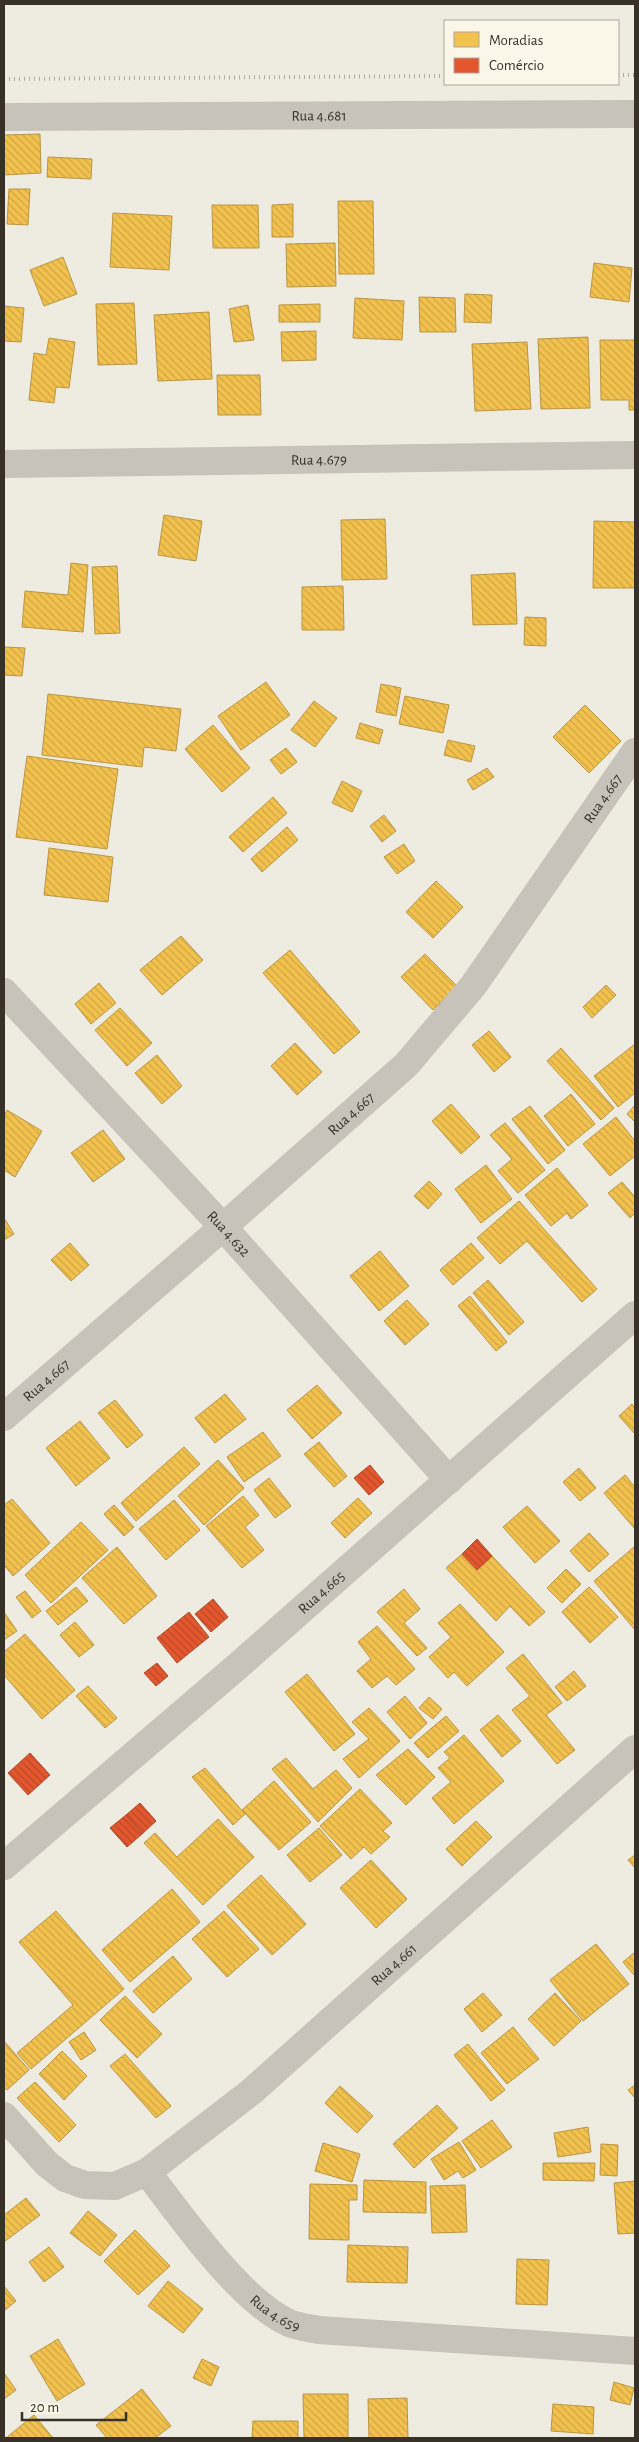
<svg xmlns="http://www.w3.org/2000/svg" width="639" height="2442" font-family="'Alegreya Sans',sans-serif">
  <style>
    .homes { fill: url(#homes-back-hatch); stroke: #ba9643 }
    .shops { fill: url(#shops-back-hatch); stroke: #b04c2c }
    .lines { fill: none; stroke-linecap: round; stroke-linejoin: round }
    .street { stroke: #c7c3ba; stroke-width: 28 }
    .rail { stroke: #aeaba5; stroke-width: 4; stroke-dasharray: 1 4; stroke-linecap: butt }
    .labels { text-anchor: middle; stroke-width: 5; stroke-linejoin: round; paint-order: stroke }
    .street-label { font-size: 15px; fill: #383128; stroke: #faf7e9 }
  </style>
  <defs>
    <pattern id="homes-back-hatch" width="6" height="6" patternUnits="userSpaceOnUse" patternTransform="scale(1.25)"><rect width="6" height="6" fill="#f2c14e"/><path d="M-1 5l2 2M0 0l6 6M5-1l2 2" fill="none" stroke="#d0a644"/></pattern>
    <pattern id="shops-back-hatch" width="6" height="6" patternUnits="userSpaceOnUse" patternTransform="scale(1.25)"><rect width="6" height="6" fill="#e4572e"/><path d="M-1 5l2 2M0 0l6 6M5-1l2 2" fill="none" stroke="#ba4927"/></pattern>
  </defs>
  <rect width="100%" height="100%" fill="#eeebe1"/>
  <!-- homes -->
  <g class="homes">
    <path d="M40,134L41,173L4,175V135Z"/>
    <path d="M48,157L92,159L91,179L47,177Z"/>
    <path d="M9,189H30L28,225L7,224Z"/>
    <path d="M338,201H373L374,274H339Z"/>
    <path d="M293,204V237H272V205Z"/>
    <path d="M212,205H258L259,248H213Z"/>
    <path d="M113,213L172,216L169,270L110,267Z"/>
    <path d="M335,243L336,286L287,287L286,244Z"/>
    <path d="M63,257L77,294L44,306L30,270Z"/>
    <path d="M594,263L632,268L629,302L590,297Z"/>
    <path d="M465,294L492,295L491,323L464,322Z"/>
    <path d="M419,297L455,298L456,332H420Z"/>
    <path d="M355,298L404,301L402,340L353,338Z"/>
    <path d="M134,303L137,364L98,365L96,304Z"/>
    <path d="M320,304V322H279V305Z"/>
    <path d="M248,305L254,340L234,342L229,309Z"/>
    <path d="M4,306L24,308L21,342L4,341Z"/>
    <path d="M209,312L212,379L158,381L154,315Z"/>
    <path d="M316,331V360L282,361L281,332Z"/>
    <path d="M588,337L590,408L541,409L538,339Z"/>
    <path d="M49,338L75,342L69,388L56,387L54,403L29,400L34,353L46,355Z"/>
    <path d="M600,340H635V410H629V400H601Z"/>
    <path d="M527,342L531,409L475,411L472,344Z"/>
    <path d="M217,375H260L261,415H218Z"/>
    <path d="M164,515L202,521L196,561L158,555Z"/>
    <path d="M385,519L387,579L342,580L341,520Z"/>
    <path d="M594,521L635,522V588H593Z"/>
    <path d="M71,563L88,565L83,632L22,627L25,591L68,595Z"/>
    <path d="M117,566L120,633L95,634L92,567Z"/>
    <path d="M515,573L517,624L473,625L471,575Z"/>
    <path d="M343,586L344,630H302V587Z"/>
    <path d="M525,617L546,618V646L524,645Z"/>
    <path d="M4,647L25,648L22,676L4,675Z"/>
    <path d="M266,682L290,715L241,750L218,716Z"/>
    <path d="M381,684L401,688L396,716L376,712Z"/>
    <path d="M48,694L181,709L176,751L144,747L142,767L42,755Z"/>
    <path d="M405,696L449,705L443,733L399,724Z"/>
    <path d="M314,701L337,718L315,747L291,730Z"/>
    <path d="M585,705L621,741L589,773L553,737Z"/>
    <path d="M360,723L383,730L379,744L356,738Z"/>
    <path d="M213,725L250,768L222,792L185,749Z"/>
    <path d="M448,740L475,746L471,762L444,755Z"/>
    <path d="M286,748L297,762L281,774L270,760Z"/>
    <path d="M27,756L118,769L107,849L16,837Z"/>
    <path d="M487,768L494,777L473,790L467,780Z"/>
    <path d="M342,781L362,791L352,812L332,803Z"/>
    <path d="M273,797L287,813L243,852L229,837Z"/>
    <path d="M384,815L396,831L382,842L370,826Z"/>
    <path d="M287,827L298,840L262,872L251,859Z"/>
    <path d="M404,844L415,861L397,874L384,857Z"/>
    <path d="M49,848L113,857L108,902L44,895Z"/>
    <path d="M436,881L463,907L433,938L406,912Z"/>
    <path d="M181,936L203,960L162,995L140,970Z"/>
    <path d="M290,950L360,1032L334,1054L263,973Z"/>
    <path d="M425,954L457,986L433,1010L401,977Z"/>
    <path d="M99,983L116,1003L91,1024L75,1004Z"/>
    <path d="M606,985L616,995L592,1018L583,1007Z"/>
    <path d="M120,1008L152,1043L127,1066L95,1030Z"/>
    <path d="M489,1031L511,1057L494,1072L472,1045Z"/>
    <path d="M295,1043L322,1072L297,1095L271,1066Z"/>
    <path d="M635,1044V1093L618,1107L594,1076Z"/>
    <path d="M561,1048L614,1108L601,1120L547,1061Z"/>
    <path d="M157,1055L182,1086L162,1104L135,1073Z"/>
    <path d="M571,1094L595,1124L568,1146L544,1116Z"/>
    <path d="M451,1104L480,1137L461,1154L432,1121Z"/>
    <path d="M635,1105V1122L627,1114Z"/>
    <path d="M530,1106L565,1150L548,1164L512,1119Z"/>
    <path d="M7,1110L42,1131L15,1177L4,1170V1116Z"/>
    <path d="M616,1117L635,1141V1156L610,1176L583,1144Z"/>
    <path d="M505,1123L545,1170L518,1193L498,1171L512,1159L490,1135Z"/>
    <path d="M103,1130L125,1159L93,1182L71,1153Z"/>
    <path d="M486,1165L512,1199L481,1223L455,1189Z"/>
    <path d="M557,1168L588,1205L571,1219L567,1213L551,1226L525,1195Z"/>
    <path d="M429,1181L442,1194L428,1209L414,1196Z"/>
    <path d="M622,1182L635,1197V1213L630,1218L608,1193Z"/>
    <path d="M519,1201L597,1289L582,1302L527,1241L500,1264L477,1238Z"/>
    <path d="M4,1218L14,1234L4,1240Z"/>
    <path d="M70,1243L89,1265L71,1281L51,1260Z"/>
    <path d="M471,1243L484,1258L453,1285L440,1270Z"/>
    <path d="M380,1251L409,1286L379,1311L350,1276Z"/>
    <path d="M488,1280L524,1322L509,1335L473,1293Z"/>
    <path d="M470,1296L507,1342L496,1351L458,1306Z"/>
    <path d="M407,1300L429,1324L405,1345L384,1321Z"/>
    <path d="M317,1385L342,1413L312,1439L287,1410Z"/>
    <path d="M225,1394L246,1419L215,1443L195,1418Z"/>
    <path d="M115,1400L143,1435L127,1448L98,1413Z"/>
    <path d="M632,1404L635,1409V1434L619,1416Z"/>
    <path d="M80,1421L110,1458L76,1486L46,1448Z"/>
    <path d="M263,1432L281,1456L244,1482L227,1457Z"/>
    <path d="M319,1442L347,1476L334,1487L304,1454Z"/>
    <path d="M184,1447L200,1464L136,1521L121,1503Z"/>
    <path d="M218,1460L244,1488L204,1525L178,1496Z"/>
    <path d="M579,1468L596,1488L580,1501L563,1482Z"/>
    <path d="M625,1475L635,1487V1529L604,1493Z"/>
    <path d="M269,1478L291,1506L275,1518L254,1490Z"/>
    <path d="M243,1496L259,1515L245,1527L264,1550L242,1568L206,1526Z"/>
    <path d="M358,1498L372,1513L345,1538L331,1523Z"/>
    <path d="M12,1499L50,1543L13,1576L4,1565V1505Z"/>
    <path d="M174,1500L200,1530L166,1560L139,1529Z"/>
    <path d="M114,1505L134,1527L124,1536L104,1514Z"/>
    <path d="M527,1506L560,1541L535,1563L503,1527Z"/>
    <path d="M81,1522L108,1550L51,1603L25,1575Z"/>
    <path d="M589,1533L609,1554L589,1572L570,1551Z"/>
    <path d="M635,1546V1630L594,1581Z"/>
    <path d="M117,1547L157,1596L124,1624L82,1578Z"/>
    <path d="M462,1554L477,1570L492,1556L545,1612L529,1626L510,1606L496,1621L446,1568Z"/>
    <path d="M566,1569L581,1584L562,1603L547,1588Z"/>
    <path d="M76,1587L88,1601L58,1625L46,1611Z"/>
    <path d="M589,1587L618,1617L590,1643L562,1612Z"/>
    <path d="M404,1589L420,1609L404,1623L427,1648L417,1656L377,1612Z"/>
    <path d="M25,1591L41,1611L32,1618L16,1597Z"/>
    <path d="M460,1604L504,1652L467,1686L454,1672L448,1678L429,1657L451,1637L438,1623Z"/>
    <path d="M4,1612L17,1631L4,1640Z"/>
    <path d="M75,1622L94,1645L79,1657L60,1635Z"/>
    <path d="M377,1626L415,1669L396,1685L387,1676L372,1688L357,1671L371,1659L358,1642Z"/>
    <path d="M25,1634L75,1690L42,1719L4,1675V1652Z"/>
    <path d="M523,1654L562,1703L546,1715L575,1750L557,1764L512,1710L530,1696L506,1668Z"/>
    <path d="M574,1671L586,1686L567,1701L555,1687Z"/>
    <path d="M307,1674L355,1734L334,1751L285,1692Z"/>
    <path d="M88,1686L117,1718L105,1728L76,1696Z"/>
    <path d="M405,1696L427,1723L410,1739L387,1712Z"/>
    <path d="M429,1697L442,1709L433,1719L419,1708Z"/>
    <path d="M369,1708L400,1741L359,1778L343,1759L369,1739L352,1722Z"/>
    <path d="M498,1715L521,1741L502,1757L480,1730Z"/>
    <path d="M446,1716L459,1731L428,1758L414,1743Z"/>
    <path d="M464,1735L504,1781L454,1824L432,1798L451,1782L438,1768L450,1758L444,1752Z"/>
    <path d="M408,1749L435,1777L406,1805L376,1775Z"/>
    <path d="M286,1758L313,1789L336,1770L352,1788L318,1822L272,1769Z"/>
    <path d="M205,1768L245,1814L233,1825L192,1777Z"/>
    <path d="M274,1781L311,1822L279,1850L242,1810Z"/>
    <path d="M360,1789L392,1823L383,1831L390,1837L371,1854L364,1847L351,1859L320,1826Z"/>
    <path d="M218,1819L254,1857L203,1905L144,1843L155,1833L177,1857Z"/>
    <path d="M476,1821L492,1837L462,1866L446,1849Z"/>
    <path d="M319,1828L342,1855L310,1882L287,1855Z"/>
    <path d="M635,1855V1868L628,1860Z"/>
    <path d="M371,1860L407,1899L376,1928L340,1888Z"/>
    <path d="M261,1875L306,1924L272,1955L227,1906Z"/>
    <path d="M172,1889L200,1922L130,1982L102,1950Z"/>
    <path d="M56,1911L124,1989L31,2069L17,2053L73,2005L19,1942Z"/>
    <path d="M224,1911L259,1949L227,1977L192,1939Z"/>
    <path d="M596,1944L629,1984L583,2021L550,1980Z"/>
    <path d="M635,1952V1974L634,1975L623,1962Z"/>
    <path d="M173,1956L192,1979L153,2013L133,1991Z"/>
    <path d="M483,1993L502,2015L482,2032L464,2009Z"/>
    <path d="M555,1993L581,2021L554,2046L528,2019Z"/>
    <path d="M125,1996L162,2034L137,2058L100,2020Z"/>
    <path d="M513,2027L539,2059L507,2084L481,2053Z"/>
    <path d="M84,2032L96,2050L81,2060L69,2042Z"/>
    <path d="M4,2041L29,2070L7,2090L4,2087Z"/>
    <path d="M468,2044L505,2090L491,2101L454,2055Z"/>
    <path d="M62,2051L87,2076L64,2100L39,2074Z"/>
    <path d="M125,2054L171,2106L156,2118L110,2066Z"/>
    <path d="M35,2082L76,2125L59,2142L17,2098Z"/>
    <path d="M635,2085V2098L628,2090Z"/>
    <path d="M340,2086L373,2116L357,2133L325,2103Z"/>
    <path d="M437,2105L458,2128L414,2168L393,2144Z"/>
    <path d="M492,2120L512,2147L481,2168L462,2141Z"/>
    <path d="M588,2127L591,2152L558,2157L554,2133Z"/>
    <path d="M459,2142L476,2170L463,2178L458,2171L444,2180L431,2159Z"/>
    <path d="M323,2143L360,2154L352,2182L315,2171Z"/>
    <path d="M601,2144L618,2145L617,2176L600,2175Z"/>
    <path d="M543,2163H595L594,2181L543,2180Z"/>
    <path d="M364,2180L426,2182V2213L363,2212Z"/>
    <path d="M635,2181V2233L618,2234L614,2183Z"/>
    <path d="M310,2184L357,2185V2200H349V2240L309,2239Z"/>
    <path d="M465,2185L467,2232L432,2233L430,2186Z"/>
    <path d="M26,2198L40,2215L4,2242V2215Z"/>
    <path d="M88,2211L117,2235L100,2256L70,2233Z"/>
    <path d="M135,2230L170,2266L138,2295L104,2261Z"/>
    <path d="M348,2245L408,2247L407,2283L347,2282Z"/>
    <path d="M49,2247L64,2267L44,2282L29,2262Z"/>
    <path d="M517,2259L549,2260L547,2305L516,2304Z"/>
    <path d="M168,2281L203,2309L183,2333L148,2306Z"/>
    <path d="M4,2286L16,2301L4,2311Z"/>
    <path d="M58,2339L85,2384L57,2401L30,2356Z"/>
    <path d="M202,2359L219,2367L211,2386L193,2378Z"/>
    <path d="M4,2373L16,2390L4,2399Z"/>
    <path d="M614,2382L634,2388L630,2405L610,2400Z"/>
    <path d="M142,2389L171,2426L155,2438H107L96,2425Z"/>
    <path d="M303,2394H348V2438H304Z"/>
    <path d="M407,2398L408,2438H369L368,2399Z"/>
    <path d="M553,2404L594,2407L593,2434L551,2431Z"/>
    <path d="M34,2415L53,2438H6Z"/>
    <path d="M253,2421H298V2438H252Z"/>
  </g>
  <!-- shops -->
  <g class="shops">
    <path d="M370,1465L384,1482L369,1495L354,1478Z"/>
    <path d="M477,1539L492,1556L477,1570L462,1554Z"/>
    <path d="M213,1599L228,1617L211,1632L195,1614Z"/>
    <path d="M189,1612L209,1637L177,1663L157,1638Z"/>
    <path d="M157,1663L168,1676L156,1686L144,1673Z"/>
    <path d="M30,1753L50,1775L28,1795L8,1773Z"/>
    <path d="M140,1803L156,1821L142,1834L126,1815Z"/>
    <path d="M126,1815L142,1834L127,1847L110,1828Z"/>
  </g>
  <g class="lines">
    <!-- street -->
    <g class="street">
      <path id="s1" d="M4,117L635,114"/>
      <path id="s2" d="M4,464L635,455"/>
      <path id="s3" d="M4,992L223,1227L449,1480"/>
      <path id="s4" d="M4,1417L223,1227L406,1065L473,986L635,752"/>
      <path id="s5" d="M4,1866L239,1665L635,1315"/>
      <path id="s6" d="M4,2116L47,2164L65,2178L85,2185L115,2186L147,2172L251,2092L635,1749"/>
      <path id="s7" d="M147,2172C180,2215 240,2301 289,2323C298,2327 310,2328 319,2330L635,2351"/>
    </g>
    <!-- rail -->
    <g class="rail">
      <path d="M618,75H635"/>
      <path d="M4,79L445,76"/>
    </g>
  </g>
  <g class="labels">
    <!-- street labels -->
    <g class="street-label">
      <text dy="5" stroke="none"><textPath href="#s1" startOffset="315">Rua 4.681</textPath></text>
      <text dy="5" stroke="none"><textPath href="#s2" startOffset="315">Rua 4.679</textPath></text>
      <text dy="5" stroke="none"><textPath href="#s4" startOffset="866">Rua 4.667</textPath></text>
      <text dy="5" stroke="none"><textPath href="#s4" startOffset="461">Rua 4.667</textPath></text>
      <text dy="5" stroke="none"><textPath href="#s3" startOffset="330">Rua 4.632</textPath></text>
      <text dy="5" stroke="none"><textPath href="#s4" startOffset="56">Rua 4.667</textPath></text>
      <text dy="5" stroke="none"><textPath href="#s5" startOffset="419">Rua 4.665</textPath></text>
      <text dy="5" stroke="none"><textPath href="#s6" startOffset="496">Rua 4.661</textPath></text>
      <text dy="5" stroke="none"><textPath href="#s7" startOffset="192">Rua 4.659</textPath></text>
    </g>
  </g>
  <!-- border -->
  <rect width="639" height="2442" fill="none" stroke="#383128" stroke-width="10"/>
  <!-- legend -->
  <rect x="444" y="20" width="175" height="65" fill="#faf7e9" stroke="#aca89c"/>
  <rect x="454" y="32" width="25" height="15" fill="#f2c14e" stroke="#aca89c"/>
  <text x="489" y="45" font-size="15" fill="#383128">Moradias</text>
  <rect x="454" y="58" width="25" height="15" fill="#e4572e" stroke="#aca89c"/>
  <text x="489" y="70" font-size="15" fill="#383128">Comércio</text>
  <!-- scale -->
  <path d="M22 2412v8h104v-8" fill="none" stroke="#383128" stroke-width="2.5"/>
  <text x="30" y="2412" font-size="15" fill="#383128" stroke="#faf7e9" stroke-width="4" paint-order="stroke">20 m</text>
</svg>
